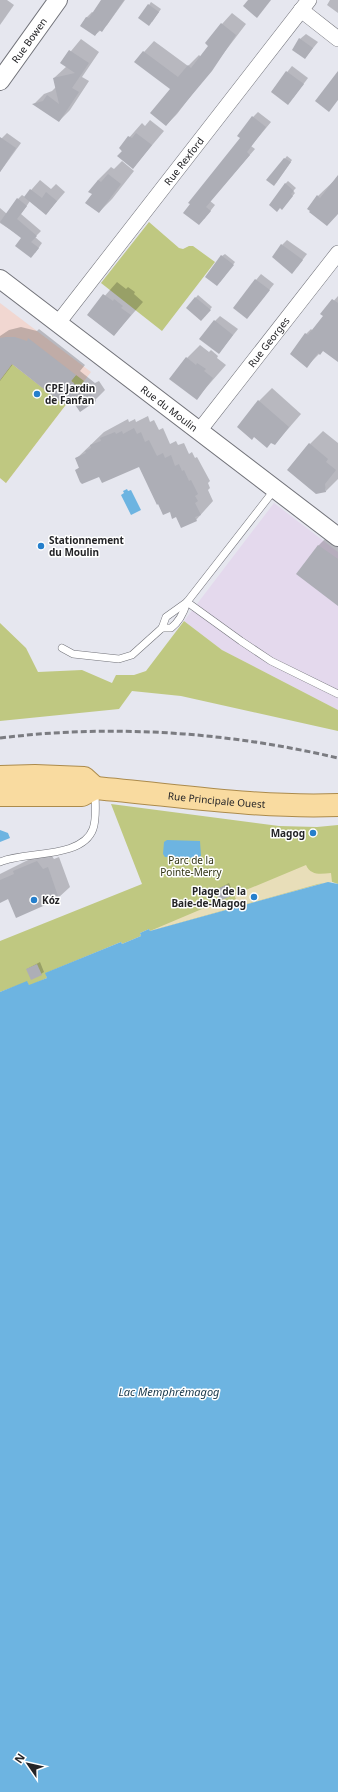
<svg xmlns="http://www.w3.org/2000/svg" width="338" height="1792" font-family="'Noto Sans',sans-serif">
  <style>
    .commercial { fill: #e4d9ed }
    .education { fill: #f1d7d1 }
    .green { fill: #bfc881 }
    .sand { fill: #e8deb9 }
    .water { fill: #6db4e1 }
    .shadow { fill: #0003; fill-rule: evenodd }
    .building { fill: #adaeb6 }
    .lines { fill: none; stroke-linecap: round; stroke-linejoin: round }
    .service-casing { stroke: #717279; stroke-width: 8 }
    .minor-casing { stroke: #717279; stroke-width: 16 }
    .tertiary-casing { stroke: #717279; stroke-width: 20 }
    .primary-casing { stroke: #ac8b4c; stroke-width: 24 }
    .service { stroke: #fff; stroke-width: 7 }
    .minor { stroke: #fff; stroke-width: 15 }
    .tertiary { stroke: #fff; stroke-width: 18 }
    .primary { stroke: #f9dba0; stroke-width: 22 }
    .rail { stroke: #7b7c81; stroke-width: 3; stroke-dasharray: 6 3; stroke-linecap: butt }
    .poi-dot { fill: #257fcc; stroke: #fff; stroke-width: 1.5 }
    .labels { text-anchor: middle; stroke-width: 3; stroke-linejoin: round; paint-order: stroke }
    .street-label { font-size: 10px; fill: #242427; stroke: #fff }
    .poi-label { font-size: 10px; font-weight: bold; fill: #242427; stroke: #fff; text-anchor: start }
    .park-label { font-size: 10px; fill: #303313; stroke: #fff }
    .water-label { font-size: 11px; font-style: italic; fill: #17374a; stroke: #fff }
  </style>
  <rect width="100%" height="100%" fill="#e6e7ef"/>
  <!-- commercial -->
  <path class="commercial" d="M274,503L338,552V710L222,650L184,621Z"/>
  <!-- education -->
  <path class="education" d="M0,303L91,372L6,483L0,478Z"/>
  <!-- green -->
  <g class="green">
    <path d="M149,222L179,248L183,249L189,246H193L215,262L162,331L101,283Z"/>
    <path d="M12,364L57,399L74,383L71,381L76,375L84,381L6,483L0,478V380Z"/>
    <path d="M184,621L222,650L338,710V731L181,696L132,691L119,709L0,721V623L26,648L38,672L82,670L112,683L116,675H134L146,671Z"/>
    <path d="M111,804L279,826L317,827L338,825V884L332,882L324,883L150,931L149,929L140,933L141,936L122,944L121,942L46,973L47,978L29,986L27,982L0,992V941L142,884Z"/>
  </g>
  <!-- sand -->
  <path class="sand" d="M306,865C311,876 321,874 331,873L332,882L318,884L150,931L216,903L218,907L236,899L234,895Z"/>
  <!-- water -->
  <g class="water">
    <path d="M127,489L128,491L131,490L141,510L131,515L121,495L124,493L123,491Z"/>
    <path d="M0,830L8,833L10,838L0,842Z"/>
    <path d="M167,840L200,841L201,856L198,858L165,857L163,854L164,842Z"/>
    <path d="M328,882L338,884V1792H0V992L27,981L29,985L47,978L45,973L121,942L122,944L141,936L140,933L149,929L150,931Z"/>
  </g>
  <!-- shadow -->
  <g class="shadow">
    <path d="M0,0H7L14,5L0,25Z"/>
    <path d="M102,0H125L107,25L95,35L81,25L87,17L92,12L94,13Z"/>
    <path d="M330,0H338V13L327,5Z"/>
    <path d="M151,2L161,9L152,22L149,5Z"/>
    <path d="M232,13L246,24L177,114L166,125L171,88L144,52L154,41L188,66L199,55L201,57L209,46L222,24Z"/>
    <path d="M306,34L318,42L305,58L300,39Z"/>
    <path d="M81,39L99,52L82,77L89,81L70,110L59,121L34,104L44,94L52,91L56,87L54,78L67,66L62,62Z"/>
    <path d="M292,66L308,78L293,98L272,91Z"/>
    <path d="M258,112L271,122L251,146L255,149L210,201L215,205L204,219L184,213L241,138L253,117Z"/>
    <path d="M150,120L164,131L133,168L120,148L142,123L145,126Z"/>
    <path d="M7,133L21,143L0,172V140Z"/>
    <path d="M287,156L292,160L276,183L268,180Z"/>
    <path d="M122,161L134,171L112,199L99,212L93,194L98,180L111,167L114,169Z"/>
    <path d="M338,177V214L308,209L318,196Z"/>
    <path d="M40,180L51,189L56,184L65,192L46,214L30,201L21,214L41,231L35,237L42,243L35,253L23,238L0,223V208L7,214L18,199L22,195L25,197Z"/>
    <path d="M288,181L296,188L293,191L295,193L284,206L285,184Z"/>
    <path d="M287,240L307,254L297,267L282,245Z"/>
    <path d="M225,254L235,262L220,282L222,256Z"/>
    <path d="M261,274L274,284L247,318L256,280Z"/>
    <path d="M117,282L126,289L128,287L135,292L134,294L143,302L114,335L88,315Z"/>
    <path d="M198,295L212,307L204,317L187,308Z"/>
    <path d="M338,296V361L323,350L307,366L306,334L311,329L313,331L324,316L322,314Z"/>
    <path d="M220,316L238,329L219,353L215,321Z"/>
    <path d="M21,327L37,331L39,329L85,365L80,371L95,383L99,381L105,390L95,400L71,397L64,403L13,364L0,381V336L9,330ZM80,387L90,395L88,397L82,392Z"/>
    <path d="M200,345L209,352L211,350L218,356L217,358L226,365L197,398L187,358Z"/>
    <path d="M272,388L301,414L275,444L259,401Z"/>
    <path d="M148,416L150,422L154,420L159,430L163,428L170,444L176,441L178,445L184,443L189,454L192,452L195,458L197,457L210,481L208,483L210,488L208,490L213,501L196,520L177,516L170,511L140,466L100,476L76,470L80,467L76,459L104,432L128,419L129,422L135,419L136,422Z"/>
    <path d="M323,431L338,443V479L326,491L310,444Z"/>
    <path d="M329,535L338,542V605L297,574L319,545Z"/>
    <path d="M48,850L54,859L59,857L70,887L58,898H9L0,902V874Z"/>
    <path d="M229,883L233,893L230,895L216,890Z"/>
    <path d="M40,962L44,972L41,974L27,969Z"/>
  </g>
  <!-- building -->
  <g class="building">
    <path d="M101,0H124L102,32L99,30L95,36L80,26L86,17L89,18Z"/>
    <path d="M248,0H271L257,18L243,6Z"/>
    <path d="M148,4L159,12L149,26L138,18Z"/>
    <path d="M221,23L236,35L212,71L166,126L150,113L170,89L134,62L143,51L178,77L188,65L191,68L208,46L205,43Z"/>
    <path d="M299,38L313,48L305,59L292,50Z"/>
    <path d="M69,50L89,63L72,88L79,92L59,122L32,104L43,101L47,95L59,104L53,78L75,73L60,63Z"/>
    <path d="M286,71L304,84L288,105L271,92Z"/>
    <path d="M338,71V100L329,112L315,101Z"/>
    <path d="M252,116L266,127L247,152L250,155L206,207L211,211L199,225L183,213L190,204L188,203L240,138L237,136Z"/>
    <path d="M136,133L152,145L133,169L117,156L122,151L119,148L128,136L132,138Z"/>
    <path d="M0,137L16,148L0,172Z"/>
    <path d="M284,158L291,162L274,186L266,180Z"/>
    <path d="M108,174L121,184L99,213L85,203L92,194L88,192L98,180L101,182Z"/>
    <path d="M338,175V214L327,226L309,212L310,211L307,209L317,195L320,198Z"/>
    <path d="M285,183L294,191L291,194L293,196L282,210L280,208L277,212L269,205Z"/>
    <path d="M30,189L42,198L46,192L57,201L46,215L24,197Z"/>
    <path d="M17,198L27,206L17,219L37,236L31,242L39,248L31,258L15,246L21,238L0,222Z"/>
    <path d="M281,244L303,260L292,274L272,257Z"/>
    <path d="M221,255L234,265L217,286L205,277Z"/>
    <path d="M255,279L270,290L247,319L233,308Z"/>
    <path d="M103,294L113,301L114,299L123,306L121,308L131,315L114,336L87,315Z"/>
    <path d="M195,297L211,310L201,321L186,308Z"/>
    <path d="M332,299L338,303V362L323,351L320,355L318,353L307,368L290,354L305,333L308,335L323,316L320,314Z"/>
    <path d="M214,320L233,335L219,354L199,339Z"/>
    <path d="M6,337H15L27,341L28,338L76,375L71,381L85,393L89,390L96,401L80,412L70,397L64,405L12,364L0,380V338Z"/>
    <path d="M186,357L196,365L197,363L206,369L204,371L213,378L197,400L169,379Z"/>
    <path d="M258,400L289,427L275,445L271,443L267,448L254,437L252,440L237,427Z"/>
    <path d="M134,428L137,434L141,432L145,442L149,440L157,456L163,453L165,458L171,455L175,466L179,464L182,471L184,470L189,481L191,480L198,494L195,496L198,501L195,503L201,515L195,517L197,521L181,528L176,517L172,519L170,512L163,515L158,504L157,505L139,467L102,483L99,477L82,484L80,482L75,470L79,468L75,458L86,453L85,451L91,448L90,445L101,441L100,438L115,432L116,434L122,431L123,434Z"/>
    <path d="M309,443L328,459L326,462L336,470L325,484L326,492L316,494L287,470Z"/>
    <path d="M318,545L338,559V606L296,574Z"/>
    <path d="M37,861L43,869L48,867L59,899L16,918L8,899L0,903V880L14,874L13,871Z"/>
    <path d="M226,885L231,896L219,901L215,890Z"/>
    <path d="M37,964L42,975L31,980L26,969Z"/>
  </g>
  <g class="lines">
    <defs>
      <g id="service">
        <path d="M187,602L241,641L271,661L338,694"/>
        <path d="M162,628H171C179,622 184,612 187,602"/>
        <path d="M62,648L73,654L119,659L132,655L162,628L166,617L187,602L275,489"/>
        <path d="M0,862C25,851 82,859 93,829C97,818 95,803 95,792"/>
      </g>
      <g id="minor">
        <path d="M301,10L338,39"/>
        <path id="s1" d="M58,323L309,0"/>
        <path id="s2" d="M199,431L338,253"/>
      </g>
      <g id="tertiary">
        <path id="s3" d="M0,81L58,0"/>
        <path id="s4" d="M0,279L338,537"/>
      </g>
      <g id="primary">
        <path d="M0,777L35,776L84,778L95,788"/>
        <path id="s5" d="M0,795H82L95,788C176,795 256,808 338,805"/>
      </g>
    </defs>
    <!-- service casing -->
    <use href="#service" class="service-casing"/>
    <!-- minor casing -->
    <use href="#minor" class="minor-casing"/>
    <!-- tertiary casing -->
    <use href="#tertiary" class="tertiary-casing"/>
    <!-- primary casing -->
    <use href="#primary" class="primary-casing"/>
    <!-- service -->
    <use href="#service" class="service"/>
    <!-- minor -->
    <use href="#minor" class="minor"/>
    <!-- tertiary -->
    <use href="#tertiary" class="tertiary"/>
    <!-- primary -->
    <use href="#primary" class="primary"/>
    <!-- rail -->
    <path class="rail" d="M0,738C114,724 227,732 338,758"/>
  </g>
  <!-- markers -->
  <g class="poi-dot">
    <circle cx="37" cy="394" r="4"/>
    <circle cx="41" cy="546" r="4"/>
    <circle cx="313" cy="833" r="4"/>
    <circle cx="254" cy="897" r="4"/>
    <circle cx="34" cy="900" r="4"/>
  </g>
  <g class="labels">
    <!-- street labels -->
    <g class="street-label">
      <text dy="4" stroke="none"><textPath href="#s3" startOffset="50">Rue Bowen</textPath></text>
      <text dy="4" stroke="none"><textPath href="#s1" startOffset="205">Rue Rexford</textPath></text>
      <text dy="4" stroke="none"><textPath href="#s2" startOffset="113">Rue Georges</textPath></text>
      <text dy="4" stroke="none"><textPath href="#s4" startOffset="213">Rue du Moulin</textPath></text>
      <text dy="4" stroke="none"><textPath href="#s5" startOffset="219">Rue Principale Ouest</textPath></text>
    </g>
    <!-- poi labels -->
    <g class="poi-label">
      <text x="45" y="392">CPE Jardin<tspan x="45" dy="12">de Fanfan</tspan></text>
      <text x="49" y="544">Stationnement<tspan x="49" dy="12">du Moulin</tspan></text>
      <text x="305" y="837" text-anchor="end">Magog</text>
      <text x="246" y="895" text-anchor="end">Plage de la<tspan x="246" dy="12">Baie-de-Magog</tspan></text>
      <text x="42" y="904">Kóz</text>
    </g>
    <!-- park labels -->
    <g class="park-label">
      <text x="191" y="864">Parc de la<tspan x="191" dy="12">Pointe-Merry</tspan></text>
    </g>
    <!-- water labels -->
    <g class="water-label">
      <text x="169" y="1396">Lac Memphrémagog</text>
    </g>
  </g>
  <!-- north arrow -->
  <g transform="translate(28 1764) rotate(304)" stroke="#ffffff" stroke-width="3" paint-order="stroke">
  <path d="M0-3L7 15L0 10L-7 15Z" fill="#242427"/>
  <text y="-6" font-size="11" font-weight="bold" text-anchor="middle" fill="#242427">N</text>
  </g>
</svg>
